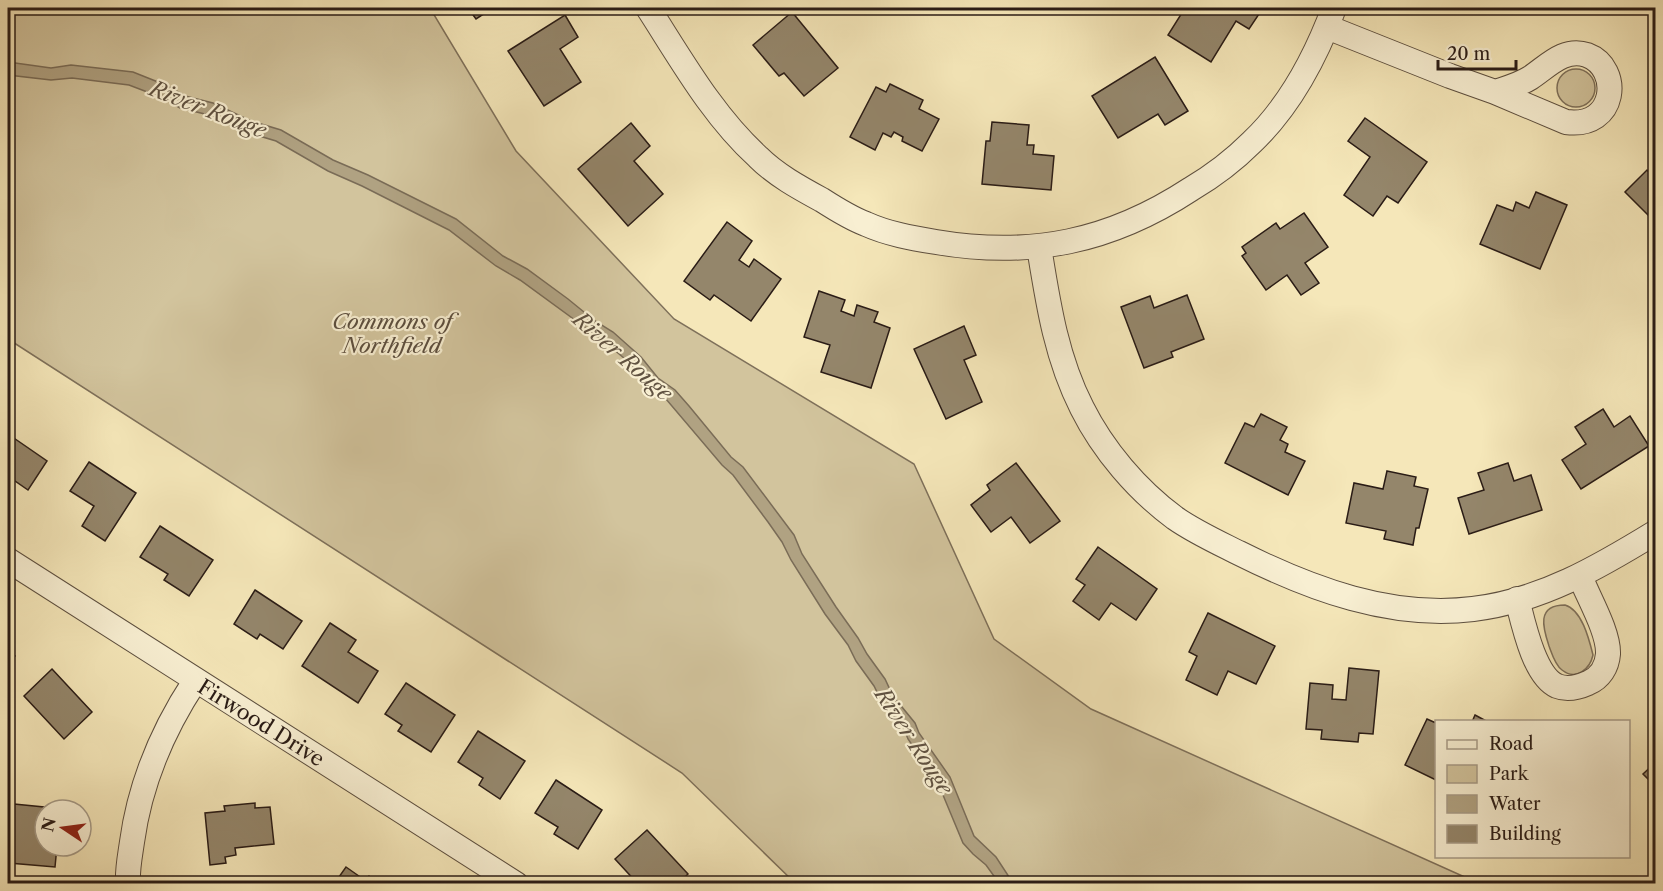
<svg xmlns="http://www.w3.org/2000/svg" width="1663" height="891" font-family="'Libre Caslon Text',serif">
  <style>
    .green { fill: #d2c49d; stroke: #7e705a; stroke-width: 1.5 }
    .water { fill: #b0a282; stroke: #7a6c57; stroke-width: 1.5 }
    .building { fill: #94866b; stroke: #2a1c16; stroke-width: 1.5 }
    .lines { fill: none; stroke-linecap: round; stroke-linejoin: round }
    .minor-casing { stroke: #5d4f3f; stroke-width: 26 }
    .minor { stroke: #f8efd2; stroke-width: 24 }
    .labels { text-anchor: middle; stroke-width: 4.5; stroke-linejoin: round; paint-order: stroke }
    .park-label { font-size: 21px; font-style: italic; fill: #5c4e3e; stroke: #f8efd2 }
    .street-label { font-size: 21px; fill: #2a1c16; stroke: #f8efd2 }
    .water-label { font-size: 22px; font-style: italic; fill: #605241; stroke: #f8efd2 }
  </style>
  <rect width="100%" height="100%" fill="#f5e7b9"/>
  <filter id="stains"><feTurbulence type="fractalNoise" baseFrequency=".00333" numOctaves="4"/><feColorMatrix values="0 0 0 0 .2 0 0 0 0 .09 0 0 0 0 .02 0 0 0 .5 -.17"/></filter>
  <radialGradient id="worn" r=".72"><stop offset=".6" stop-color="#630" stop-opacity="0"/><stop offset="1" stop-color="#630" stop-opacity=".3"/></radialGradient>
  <!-- green -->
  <g class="green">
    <path d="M8,8H430L516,151L674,319L914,464L994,639L1091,709L1478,883H795L682,773L8,339Z"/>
    <circle cx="1576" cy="88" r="19"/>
    <path d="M1565,605C1582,610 1589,639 1593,655C1590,669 1576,681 1562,670C1555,665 1552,654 1549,646C1543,628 1536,605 1565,605Z"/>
  </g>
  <!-- water -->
  <path class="water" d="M8,62L51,68L71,65L133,72L168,86L185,96L213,103L251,121L281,130L333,160L368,175L456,219L503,256L527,269L568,299L595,321L613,332L641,357L658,378L675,390L689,406L731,457L743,467L794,535L802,554L836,607L858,638L867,654L885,679L893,696L915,723L919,733L950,777L974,836L996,857L1013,883H999L986,865L973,854L963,843L938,783L908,739L904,729L882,702L874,686L856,661L848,645L825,614L791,560L782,542L768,522L733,475L722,465L666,399L650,388L632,365L605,342L520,280L496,266L449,230L362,186L328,171L276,141L246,132L209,115L180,108L163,98L129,85L72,78L51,80L8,75Z"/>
  <!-- building -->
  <g class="building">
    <path d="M468,8H493L476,19Z"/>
    <path d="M1185,8H1263L1249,29L1236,21L1211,62L1168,35Z"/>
    <path d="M792,12L838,68L804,96L784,73L779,76L753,45Z"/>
    <path d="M565,15L578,37L560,49L581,82L544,106L508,51Z"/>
    <path d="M1155,57L1188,111L1165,125L1158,114L1118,138L1092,96Z"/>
    <path d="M890,84L923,100L919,109L939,119L922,151L902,141L903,137L894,132L891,137L883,133L875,150L850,137L876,87L886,92Z"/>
    <path d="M1365,118L1427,162L1398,203L1387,196L1373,216L1344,195L1370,157L1348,141Z"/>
    <path d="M992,122L1029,125L1027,145H1034L1033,154L1054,156L1051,190L982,184L986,141H990Z"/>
    <path d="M631,123L650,146L634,161L663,194L628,226L578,169Z"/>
    <path d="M1647,170L1654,178L1656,176V223L1625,192Z"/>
    <path d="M1536,192L1567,205L1540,269L1480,244L1497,205L1513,211L1516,202L1529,208Z"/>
    <path d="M1304,213L1328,247L1305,263L1319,283L1301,295L1287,275L1266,290L1242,256L1246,253L1242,247L1276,223L1280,229Z"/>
    <path d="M727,222L752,241L739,260L749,267L754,259L781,279L751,321L714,295L710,300L684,281Z"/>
    <path d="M819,291L845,300L841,311L854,316L857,305L878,312L874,322L890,328L871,388L821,372L830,345L804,337Z"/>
    <path d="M1187,295L1204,339L1171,352L1173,357L1144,368L1121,307L1150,296L1154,308Z"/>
    <path d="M964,326L976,355L964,360L982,402L946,419L914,349Z"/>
    <path d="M1603,409L1614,427L1630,416L1649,446L1581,489L1562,460L1586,444L1575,427Z"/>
    <path d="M1261,414L1287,427L1280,440L1288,444L1285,452L1305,461L1288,495L1225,463L1245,423L1254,427Z"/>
    <path d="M8,434L47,461L28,490L8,476Z"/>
    <path d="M89,462L136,493L105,541L82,526L94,506L70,491Z"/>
    <path d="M1016,463L1060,521L1030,543L1011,517L991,532L971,505L990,490L987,485Z"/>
    <path d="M1508,463L1514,481L1531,475L1542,510L1469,534L1458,498L1484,490L1478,473Z"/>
    <path d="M1387,471L1416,477L1414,486L1428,489L1419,528H1416L1413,545L1384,539L1386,531L1346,523L1354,483L1383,489Z"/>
    <path d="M160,526L213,560L189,596L164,580L168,574L140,557Z"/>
    <path d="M1098,547L1157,589L1136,620L1111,603L1099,620L1073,601L1085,585L1076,579Z"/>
    <path d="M255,590L302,621L283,649L260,634L257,639L234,624Z"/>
    <path d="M1208,613L1275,646L1256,684L1228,671L1217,695L1186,680L1197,656L1189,652Z"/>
    <path d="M330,623L356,640L348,652L378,671L358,703L302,666Z"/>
    <path d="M8,651L15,656L8,667Z"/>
    <path d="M1349,668L1379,671L1373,734L1359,733L1358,742L1321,739L1322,730L1306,729L1310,683L1333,685L1332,699L1346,700Z"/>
    <path d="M52,669L92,712L64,739L24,696Z"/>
    <path d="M406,683L455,715L431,752L398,731L402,725L385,714Z"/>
    <path d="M1475,715L1488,722H1472Z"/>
    <path d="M1427,719L1436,723V780L1405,765Z"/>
    <path d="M478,731L525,761L500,799L479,785L483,778L458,762Z"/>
    <path d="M1656,762V787L1643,774Z"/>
    <path d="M556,780L602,810L578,849L554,834L558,827L535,813Z"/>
    <path d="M255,803V808L270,807L274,844L235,848L236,855L225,857L226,863L210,865L205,813L225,811L224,806Z"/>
    <path d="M14,804L54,808V810H45V846H57L55,867L9,863L11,832H8V809L14,810Z"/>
    <path d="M647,830L688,874L678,884H638L615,859Z"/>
    <path d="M346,867L366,881L369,876L379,884H334Z"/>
  </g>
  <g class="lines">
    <defs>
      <g id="minor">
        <path d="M648,8C681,59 712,115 758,157C776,175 800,188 822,200C836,209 850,218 866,224C888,234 912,238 936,242C1031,258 1110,242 1191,189C1213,176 1234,160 1252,142C1290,106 1316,56 1334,8"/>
        <path d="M1327,27L1450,76L1495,92L1566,122C1617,129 1622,68 1587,55C1564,47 1547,67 1530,78C1519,85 1507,88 1495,92"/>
        <path d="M1039,247C1048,303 1056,357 1082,408C1103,450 1137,490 1175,518C1195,532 1217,542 1239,553C1311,589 1391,619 1473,609C1541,601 1599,567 1656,532"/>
        <path d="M8,560L516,884"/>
        <path d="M1517,599C1523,622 1534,676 1557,686C1567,690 1579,687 1588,683C1600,678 1607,667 1608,654C1609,632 1588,597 1580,576"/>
        <path d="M128,884C127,870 130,856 132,842C140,783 162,731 195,681"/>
      </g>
    </defs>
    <!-- minor casing -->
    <use href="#minor" class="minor-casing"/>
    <!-- minor -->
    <use href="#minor" class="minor"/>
  </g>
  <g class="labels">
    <!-- park labels -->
    <g class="park-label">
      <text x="392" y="329">Commons of<tspan x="392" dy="24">Northfield</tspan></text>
    </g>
    <!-- street labels -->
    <g class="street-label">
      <text transform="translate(261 723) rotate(32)" y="7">Firwood Drive</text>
    </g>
    <!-- water labels -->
    <g class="water-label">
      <text transform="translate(208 109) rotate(21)" y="8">River Rouge</text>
      <text transform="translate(623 356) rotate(41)" y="8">River Rouge</text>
      <text transform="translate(914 741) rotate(57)" y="8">River Rouge</text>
    </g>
  </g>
  <!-- margin -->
  <rect width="1663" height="891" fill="none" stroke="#f5e7b9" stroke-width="30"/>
  <rect x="9" y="9" width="1645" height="873" fill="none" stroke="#2a1c16" stroke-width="3"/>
  <rect x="15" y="15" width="1633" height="861" fill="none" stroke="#2a1c16" stroke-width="1.5"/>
  <!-- legend -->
  <rect x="1435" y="720" width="195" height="138" fill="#f8efd2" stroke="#a69b87" stroke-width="1.5"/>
  <rect x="1447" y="740" width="30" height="9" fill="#f8efd2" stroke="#a69b87" stroke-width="1.5"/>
  <text x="1489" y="750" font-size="18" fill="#2a1c16">Road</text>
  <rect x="1447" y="765" width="30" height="18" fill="#d2c49d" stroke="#a69b87" stroke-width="1.5"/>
  <text x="1489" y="780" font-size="18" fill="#2a1c16">Park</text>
  <rect x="1447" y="795" width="30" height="18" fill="#b0a282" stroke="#a69b87" stroke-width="1.5"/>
  <text x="1489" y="810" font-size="18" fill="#2a1c16">Water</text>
  <rect x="1447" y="825" width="30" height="18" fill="#94866b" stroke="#a69b87" stroke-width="1.5"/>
  <text x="1489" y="840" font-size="18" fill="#2a1c16">Building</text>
  <!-- north arrow -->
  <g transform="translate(63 828) rotate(283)"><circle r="28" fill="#f8efd2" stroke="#a69b87" stroke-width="1.5"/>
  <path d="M0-4.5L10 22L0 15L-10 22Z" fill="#8f2418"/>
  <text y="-9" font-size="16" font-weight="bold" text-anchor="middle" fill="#2a1c16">N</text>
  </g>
  <!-- scale -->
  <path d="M1438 60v9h78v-9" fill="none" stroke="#2a1c16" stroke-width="3"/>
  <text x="1447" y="60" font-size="18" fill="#2a1c16" stroke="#f8efd2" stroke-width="4.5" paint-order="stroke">20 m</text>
  <rect width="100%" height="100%" filter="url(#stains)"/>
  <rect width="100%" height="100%" fill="url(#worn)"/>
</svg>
